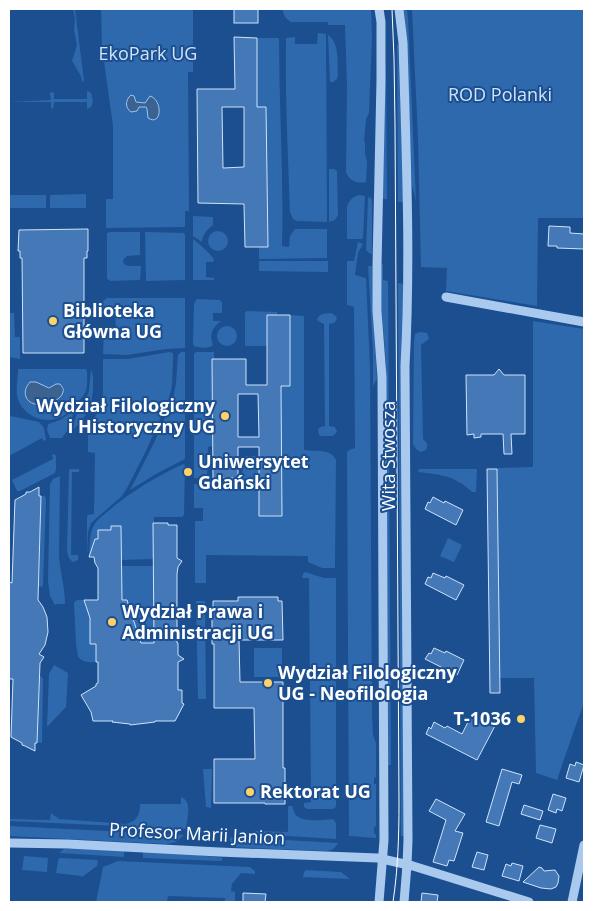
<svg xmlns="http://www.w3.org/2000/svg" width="593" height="911" font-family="'Open Sans',sans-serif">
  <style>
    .green { fill: #2e69ad; fill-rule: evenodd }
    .water { fill: #3c6290; stroke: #9cc4f0 }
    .building { fill: #4478b7; stroke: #cfe3fa; fill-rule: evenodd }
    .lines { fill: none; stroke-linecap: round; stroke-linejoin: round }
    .minor { stroke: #a9c9ee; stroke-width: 9 }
    .tram { stroke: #fff; stroke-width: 1 }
    .poi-dot { fill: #ffd166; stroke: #1b4f8f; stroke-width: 2 }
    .labels { text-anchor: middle; stroke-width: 4; stroke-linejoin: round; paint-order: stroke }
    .park-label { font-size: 18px; fill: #cfe3fa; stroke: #1b4f8f }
    .poi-label { font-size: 18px; font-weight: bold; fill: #fff; stroke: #1b4f8f; text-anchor: start }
    .street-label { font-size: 18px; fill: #fff; stroke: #1b4f8f }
  </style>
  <rect width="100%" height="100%" fill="#1b4f8f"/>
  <!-- green -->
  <g class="green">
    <path d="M73,9H75L84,81L82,82L81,76L72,61L77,45L74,30L75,19Z"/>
    <path d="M101,9H193V72H188L189,211H185V226L184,227L106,228V199H113V126L102,47Z"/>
    <path d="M283,9H371L372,38L369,113L366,119L364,142H365V154L367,161L366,182C357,184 349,181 346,172L347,85L345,25H328V22H291C286,19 283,15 283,9Z"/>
    <path d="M404,9H407L408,19L416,201L412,185L407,55Z"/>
    <path d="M412,9H584V218H538L537,306L446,291L447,268L421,267L418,138Z"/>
    <path d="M318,33L326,34L327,222L297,221L293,219L290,212C288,154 285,97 286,40V38L295,37V44H317Z"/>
    <path d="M328,35C340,44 337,61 338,75L337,79L333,82H330Z"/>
    <path d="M257,38H278L279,39C279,108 284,177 282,246L289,247L290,236L295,229H327V258L259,259V247H268L266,107H257Z"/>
    <path d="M397,45H398L404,202H398Z"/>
    <path d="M386,58L387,199H381Z"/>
    <path d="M87,91L91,93L93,101L91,107L87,109V102H54L53,109L51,108V102H9L51,100L50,93L52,92L54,93V99H87Z"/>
    <path d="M329,169H334L337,171L338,215L335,220L329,222Z"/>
    <path d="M86,194V208H50V195Z"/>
    <rect x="10" y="195" width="36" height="13"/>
    <path d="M360,195L365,196L363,238L362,239H347V207C349,200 353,196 360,195Z"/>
    <path d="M368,197L371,198L372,201V254L369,253L366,250Z"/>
    <path d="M193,216L213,217V225C207,230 203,233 202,242L193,236Z"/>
    <circle cx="218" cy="241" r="10"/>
    <path d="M110,232H140V255L127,256L123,260L124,264L128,266H141L140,280L111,281L107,279V233Z"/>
    <path d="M145,232L184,233L185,235V280L146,281Z"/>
    <path d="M193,239C201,245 208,252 214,259L213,262H206V277L214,278V280H193Z"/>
    <path d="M358,242L363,244L358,253L355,275L366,278L370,368L372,714L373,735L376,743V777L374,778V784H376V826L374,827V834H376V838L349,836L347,452L349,450L355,448L354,307L347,305V261H354Z"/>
    <path d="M259,261H328V272L259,271Z"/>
    <path d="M381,264H383V280L388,281L391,765H388L386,363L382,315Z"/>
    <path d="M368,266H372L373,312L377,379L373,386V351Z"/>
    <path d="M403,268L404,836H401L398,283L403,284Z"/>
    <path d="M107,298H185V348L166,349L127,355L103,354L104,331L106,329H116L115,314H107L103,311L102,308L103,301Z"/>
    <path d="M197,299L219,300L222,302V313H213V321H221C212,328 209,334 213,345C209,349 199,348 194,346L193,343L194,304Z"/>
    <path d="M247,311L277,312V315L267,316V346H245V313Z"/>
    <path d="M9,313H14L15,337H20V359L9,357L10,331L9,330V328H10Z"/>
    <path d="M331,313L336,316L337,319L334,323L329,324V426L335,427L337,432L333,436H321L319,435L318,430L320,427L325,426L324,324L320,322L317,320C319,313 324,314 331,313Z"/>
    <path d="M290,315L304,316V450C315,452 331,448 336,460L335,568H322L308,562V556L206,555V583H195V521H203V508H194V484L242,483L243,456H259V516H282L281,386Z"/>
    <path d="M533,321L584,329V703L572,736L557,780L536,773L534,678H499L497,468L533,467Z"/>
    <circle cx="227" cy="336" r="10"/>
    <path d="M420,332L427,333L429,339L421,345L423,439C427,443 429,444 426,450L421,452L417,450L413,444L414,341L415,334Z"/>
    <path d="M169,352L173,353V359L172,386L169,398L146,451L127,488L122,496L91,523L88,532L87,557V516L88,515L94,514L95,453L88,452V428L98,412L103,397V359H128Z"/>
    <path d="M181,352H185V459L156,474L130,490L154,443L173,399L176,383L178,355Z"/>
    <path d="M196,352H214V359H212V446L208,447L207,478H194V354Z"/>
    <path d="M18,369H86L87,371C87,377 88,385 86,390C85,395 80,399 77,403C73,408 69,413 63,416C45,426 22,416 17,396C16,388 18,377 18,369ZM37,382L47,388L51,387L63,389C61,398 54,401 46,404Z"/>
    <path d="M91,370C94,375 93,380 93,385C93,406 87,416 72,431L78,409L88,394L89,391Z"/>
    <path d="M72,412L73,414L69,428L62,438H50L47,430L48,424L60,420Z"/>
    <path d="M11,416L39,422L44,428L46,440L44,441L42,438L9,456L10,434L9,419Z"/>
    <path d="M54,454L56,456V469L55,473L20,491H17L12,480L53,459L52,455Z"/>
    <path d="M183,464L185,465L184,515L182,517H154V559L121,560L120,526H111V530H98V539L89,557C90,548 89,537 92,530C94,522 101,517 107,512C130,492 156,477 183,464Z"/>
    <path d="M71,469H79V472H72L71,555H78V560L73,562C68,559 68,555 67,550L69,470Z"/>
    <path d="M419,469H477L476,492H472C454,475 442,475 418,472Z"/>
    <path d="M60,476L59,556C60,572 65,587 65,604H58L55,605L50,596L48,581L50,484L53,479Z"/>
    <path d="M41,496H45L46,499L43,585L42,587L39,586Z"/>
    <path d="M448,538L462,545L454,562L440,556Z"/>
    <path d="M121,566H154L155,643H139L140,639L127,600H122Z"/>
    <path d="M305,572L324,578H336V806L335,808L332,809H307L304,807V803L311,802L309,578H302L303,574Z"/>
    <path d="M78,600H84L90,618V644H98L96,652V662C89,663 83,662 78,657L76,643L74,604L75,601Z"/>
    <path d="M196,601H205L206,699H198Z"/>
    <rect x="254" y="648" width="28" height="29"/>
    <path d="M54,665L68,673L66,707L47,727L49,674Z"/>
    <path d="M39,676H41L43,679L42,743L37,742Z"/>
    <path d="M203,769H212L211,808L206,807Z"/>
    <path d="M181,797C193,802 187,818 186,829L9,821V819L50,820L51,813L59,819L126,824C137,821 140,815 140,804H181Z"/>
    <path d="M288,806H292C293,807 294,812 295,814C302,823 322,820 333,819L336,823V839L255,834V831L288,832Z"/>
    <path d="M9,826L184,835L176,842L166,844L9,836Z"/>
    <path d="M232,837L338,843C335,849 331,851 324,851L230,847V838Z"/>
    <path d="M64,849H75L124,850V857L59,853Z"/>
    <path d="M143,852L190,854L223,858L221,861L143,858Z"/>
    <path d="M24,856L48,858L47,872L22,870Z"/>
    <path d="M59,858L98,860L97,866L82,877L81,876L56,873L58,861Z"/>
    <path d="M118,861L250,867L255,871V874L241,873L232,884L231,891L235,892V902H225V898L168,896L167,902H96L103,867Z"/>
    <path d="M306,870L341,872L350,879L303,877L304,872Z"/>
  </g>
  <!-- water -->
  <g class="water">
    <path d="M131,95L134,96L136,102L145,103L150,96C163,100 162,127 148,118L147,109L146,107H139L137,111L131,112C125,108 125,100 131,95Z"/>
    <path d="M30,382H36L49,388L56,384H60C62,387 64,388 63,392C60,404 32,411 26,397C24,391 26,387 30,382Z"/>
  </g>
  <!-- building -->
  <g class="building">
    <rect x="234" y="9" width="24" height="14"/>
    <path d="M234,37L257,38V107H266L268,247H245L244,204L198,203L197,89H235ZM222,107H244V167L223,168Z"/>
    <path d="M549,226L570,227V233L584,234V249L557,248V246H548Z"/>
    <path d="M88,229V251H87V258H84V353H23L22,258H20V251H18L19,230Z"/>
    <path d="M267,315H290V386H281L282,516H259V447H238V478H213L212,359H246V385H267ZM238,394H258L259,437H238Z"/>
    <path d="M499,369L504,375H525V434H511L512,454H504L503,434H481V437L474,438V434L467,435L466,375H494Z"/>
    <path d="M487,469H497L500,693H490Z"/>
    <path d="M39,487V496H41L38,600L43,607L47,617L48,632L45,645L39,654L44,657L40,663L37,743H35V751L25,746L22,745V743L11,737L13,679H9V582L12,583L15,500L26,494V492H30Z"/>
    <path d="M433,497L444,503L445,501L463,510L456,525L425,509L428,502L430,503Z"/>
    <path d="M153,523H168V525H177V558L182,561L178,567L177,574V643H178V655L184,659L178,662V690H182V703L184,704L175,721H155V722L130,725V724L112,722L113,721H93L91,712L81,695L96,686V684L98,683V662H96V644H90V618L84,600H98V568L95,563L94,557H89L95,539H98V530H111V526H121L122,600H127L141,643H154Z"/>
    <path d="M433,573L445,578L446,576L464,585L456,600L425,584L428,577L431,578Z"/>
    <path d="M238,597H278V601H282L283,640H239L240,682H283V768H285V804H265V803H214V759H255L254,708H214V644H212V616H213V601H238Z"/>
    <path d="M434,648L445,653L446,651L464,660L457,675L425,659L429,653L431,654Z"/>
    <path d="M473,712L496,724L477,760L426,734L429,727L431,729L434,722L445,728L447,726L462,734Z"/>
    <path d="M576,762L584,765L579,782L566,778L570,764L575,766Z"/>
    <path d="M502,769L522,775L519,784L512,782L499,826L486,822Z"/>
    <path d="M553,794L566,798L562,811L557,809L556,813L548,810Z"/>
    <path d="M436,799L465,814L455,831L463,833L454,861L449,860L447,866L433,862L446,820L429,811Z"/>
    <path d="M524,805L543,811L540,820L521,814Z"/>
    <path d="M540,825L556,829L552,843L536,838Z"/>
    <path d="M477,852L488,855L484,870L472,867Z"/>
    <path d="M512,863L523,866L519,881L502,876L506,864L511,866Z"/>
    <path d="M539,867L542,868L544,871L555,870L559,876L558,883L556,887L551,889L541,888L523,882Z"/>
    <path d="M243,893L266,894L265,902H243Z"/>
    <path d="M422,893L438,895L437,902H421Z"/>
  </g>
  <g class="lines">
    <!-- minor -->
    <g class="minor">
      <path d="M399,9L403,43C406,151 411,258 405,366L408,840L407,865L404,902"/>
      <path d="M446,297L584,322"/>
      <path d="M9,843L68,844L219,852L378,858L413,866L529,902"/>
      <path d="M379,902L384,840L382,377L377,311V266L381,80V22L379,9"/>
      <path d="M572,902L584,845"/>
    </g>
    <!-- tram -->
    <path class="tram" d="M392,9L394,58L395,124L399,803C399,836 398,869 393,902"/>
  </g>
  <!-- markers -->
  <g class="poi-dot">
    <circle cx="53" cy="321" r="5"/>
    <circle cx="225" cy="416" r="5"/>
    <circle cx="188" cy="472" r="5"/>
    <circle cx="112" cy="622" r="5"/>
    <circle cx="268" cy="683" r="5"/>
    <circle cx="521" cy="719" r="5"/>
    <circle cx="250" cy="792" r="5"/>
  </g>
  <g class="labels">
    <!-- park labels -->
    <g class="park-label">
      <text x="148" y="60">EkoPark UG</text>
      <text x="500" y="101">ROD Polanki</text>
    </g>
    <!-- poi labels -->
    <g class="poi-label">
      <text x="63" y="317">Biblioteka<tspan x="63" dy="21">Główna UG</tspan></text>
      <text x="215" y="412" text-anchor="end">Wydział Filologiczny<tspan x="215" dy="21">i Historyczny UG</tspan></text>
      <text x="198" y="468">Uniwersytet<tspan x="198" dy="21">Gdański</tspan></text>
      <text x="122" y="618">Wydział Prawa i<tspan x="122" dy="21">Administracji UG</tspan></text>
      <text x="278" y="679">Wydział Filologiczny<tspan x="278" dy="21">UG - Neofilologia</tspan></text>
      <text x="511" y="725" text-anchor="end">T-1036</text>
      <text x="260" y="798">Rektorat UG</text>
    </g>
    <!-- street labels -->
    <g class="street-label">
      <text transform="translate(389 456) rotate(-90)" y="6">Wita Stwosza</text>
      <text transform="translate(197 834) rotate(3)" y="6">Profesor Marii Janion</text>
    </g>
  </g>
  <!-- border -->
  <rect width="593" height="911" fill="none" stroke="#ffffff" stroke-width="20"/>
</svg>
